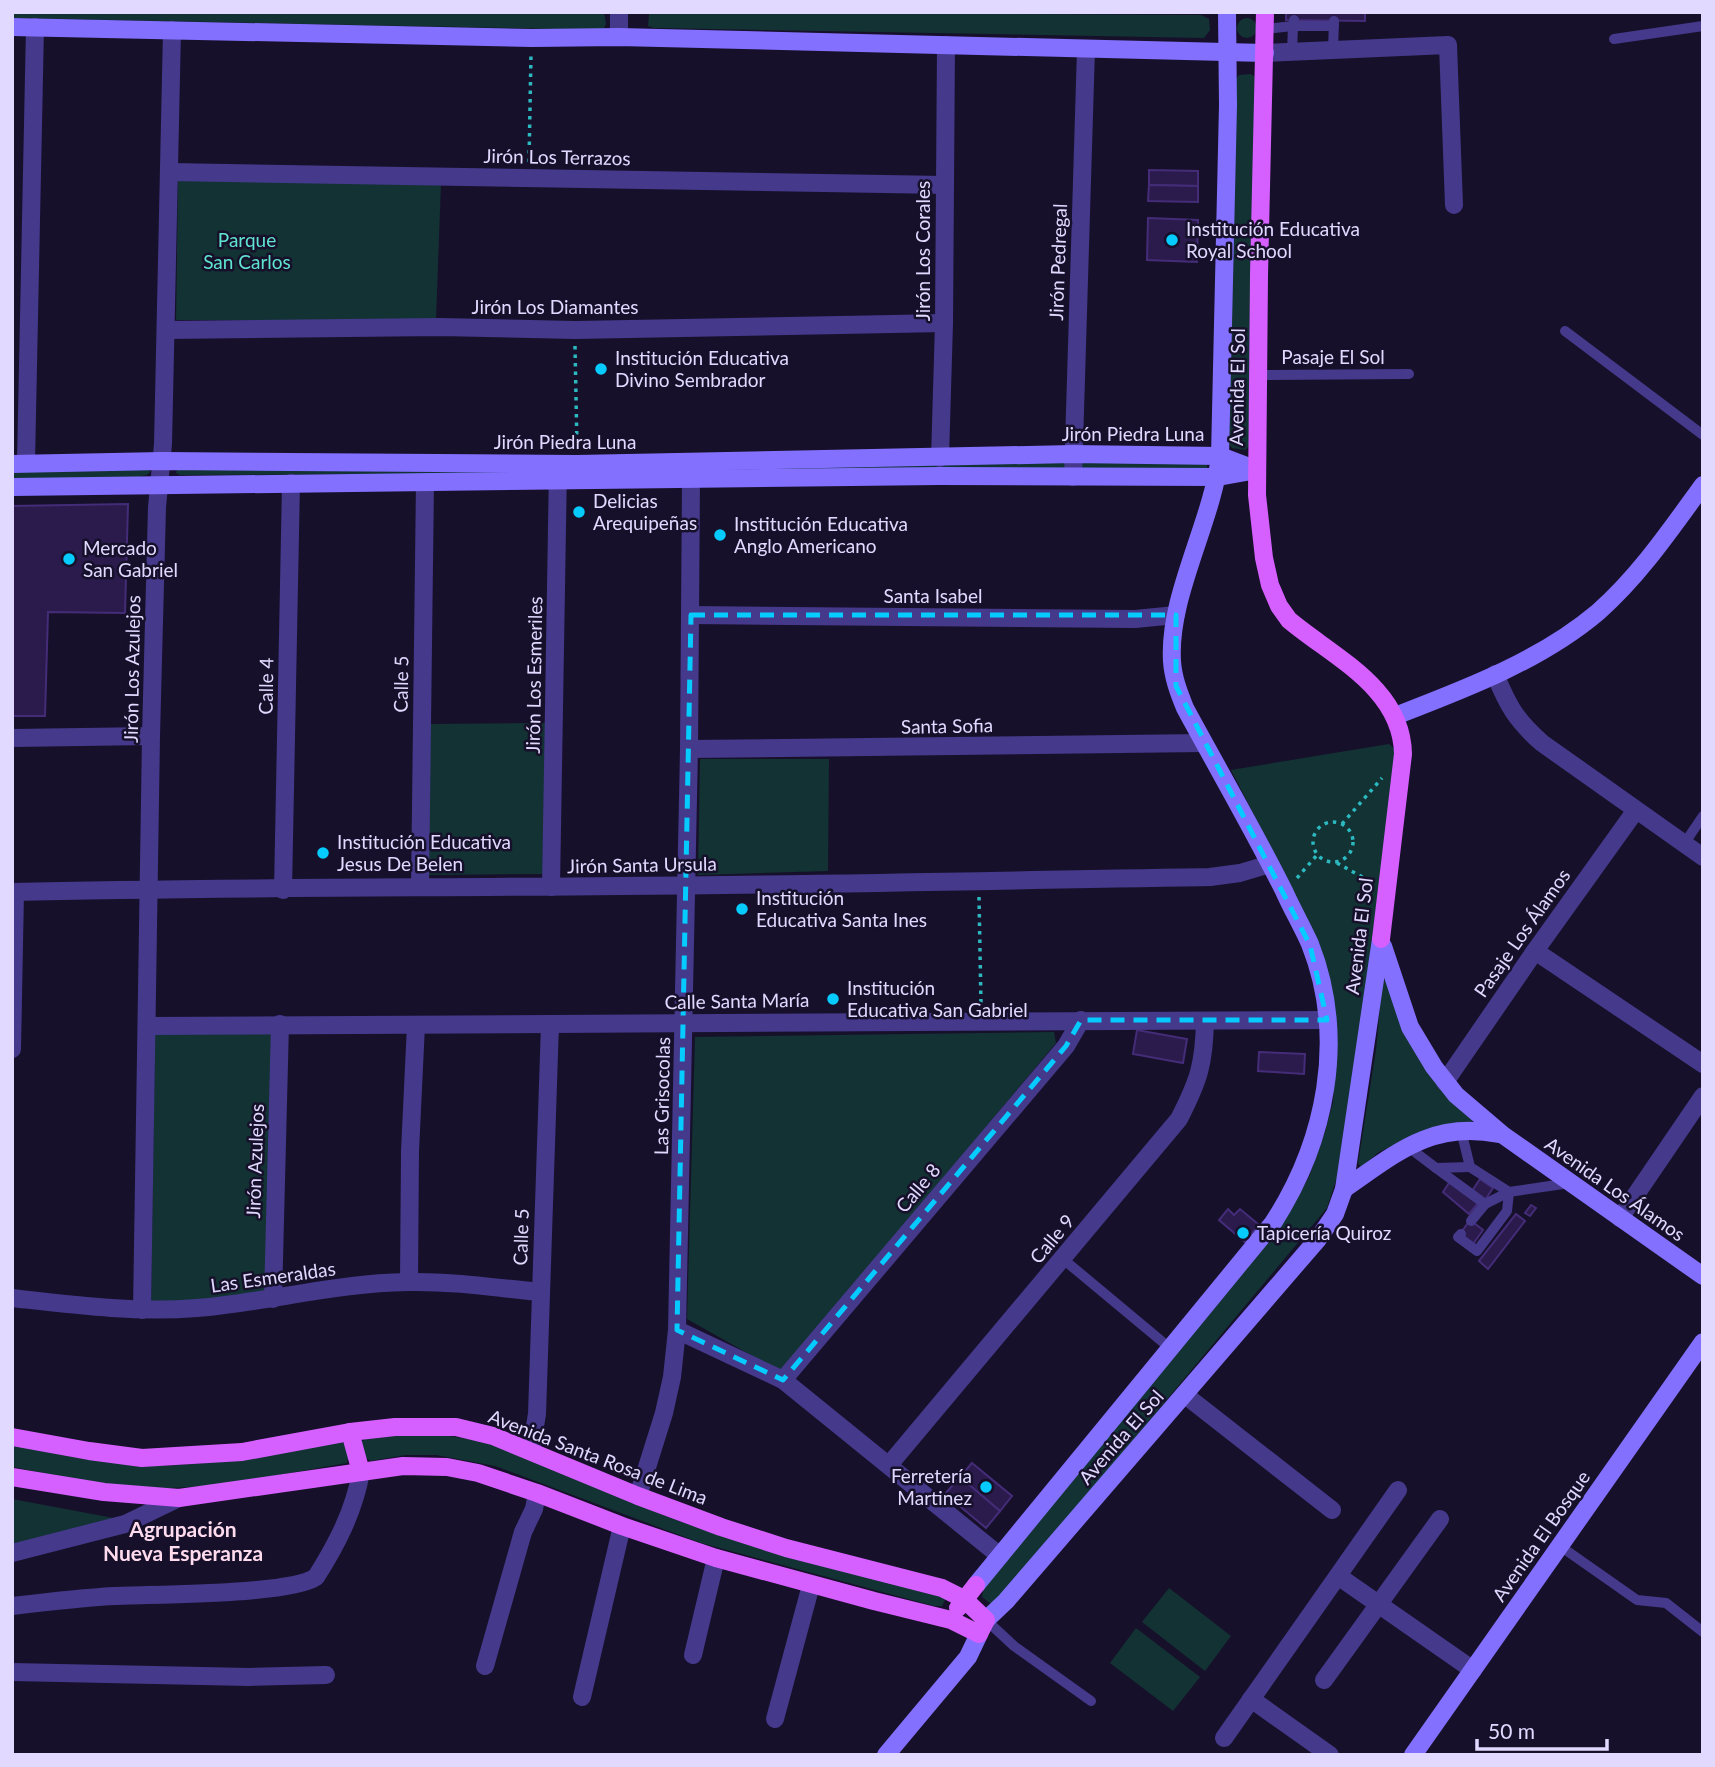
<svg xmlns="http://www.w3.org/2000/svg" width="1715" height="1767" font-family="Lato,sans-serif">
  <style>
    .green { fill: #123234 }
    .building { fill: #2a1b4c; stroke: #442c78; stroke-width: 2 }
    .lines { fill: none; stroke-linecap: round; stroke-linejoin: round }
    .path { stroke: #2cb9c0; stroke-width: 3.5; stroke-dasharray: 3.5 5; stroke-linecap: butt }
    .lane { stroke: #45398b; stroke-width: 10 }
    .street { stroke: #45398b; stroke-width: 18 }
    .secondary { stroke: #8370ff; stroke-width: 18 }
    .primary { stroke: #d560ff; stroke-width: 18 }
    .marked { fill: none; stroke: #05cbff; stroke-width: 5; stroke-dasharray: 14 9; stroke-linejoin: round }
    .poi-dot { fill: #05cbff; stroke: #17102a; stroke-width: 2.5 }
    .labels { text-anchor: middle; stroke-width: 5; stroke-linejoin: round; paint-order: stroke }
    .street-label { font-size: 19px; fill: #e1d9ff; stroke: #17102a }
    .poi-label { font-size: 19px; fill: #e1d9ff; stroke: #17102a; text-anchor: start }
    .park-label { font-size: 19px; fill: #5fe4d1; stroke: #17102a }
    .neighbourhood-label { font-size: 21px; font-weight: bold; fill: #ffdbee; stroke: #17102a }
  </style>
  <rect width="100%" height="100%" fill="#17102a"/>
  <!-- green -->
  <g class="green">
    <path d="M12,12H604L606,24L603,30L12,18Z"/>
    <path d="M652,12L1201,15L1209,19L1210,30L1204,38L654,28L648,26L649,14Z"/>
    <circle cx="1247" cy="28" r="10"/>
    <path d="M1251,74L1258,79L1252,443L1245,450L1232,448L1227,442L1234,82L1239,75Z"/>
    <path d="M178,179L441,183L436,320H176Z"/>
    <path d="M1207,461V471L180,475L176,473L177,469Z"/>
    <path d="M146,469L151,471L147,475L134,478L12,479V470Z"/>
    <path d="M545,723L544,874L427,875L430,724Z"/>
    <path d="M1389,744L1398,752L1361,1030L1337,1177L1327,1208L1000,1599L991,1604L982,1597L984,1586L1282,1224L1309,1177L1325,1132L1333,1102L1337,1040L1331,991L1274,854L1231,770Z"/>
    <path d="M700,759H829L828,871L698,875Z"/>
    <path d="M1385,979L1397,1014L1474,1121L1418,1133L1379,1152L1361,1167L1358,1163L1376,1050L1382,985Z"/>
    <path d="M273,1031L267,1297L151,1307L155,1032Z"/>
    <path d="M1054,1032L1056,1043L781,1372L687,1319L695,1037Z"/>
    <path d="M415,1434C514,1433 600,1494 690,1525C772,1554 858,1571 942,1593L945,1600L942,1606H934L701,1543L495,1466L436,1455H406L370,1461L363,1455L361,1442L365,1439Z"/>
    <path d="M339,1440L346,1445L349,1454L347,1463C282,1474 216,1489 150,1488C104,1487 57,1475 12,1467V1445C49,1451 85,1461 123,1464C196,1471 268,1454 339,1440Z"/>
    <path d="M12,1499L119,1519L12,1544Z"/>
    <path d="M1169,1588L1231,1636L1205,1671L1142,1622Z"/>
    <path d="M1136,1628L1200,1677L1173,1711L1110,1663Z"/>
  </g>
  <!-- building -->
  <g class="building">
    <path d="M1286,12H1365V21L1286,20Z"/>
    <path d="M1149,170L1198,171V186L1149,185Z"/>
    <path d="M1149,185L1198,186V202L1148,201Z"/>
    <path d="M1148,218L1198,220L1197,262L1147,260Z"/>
    <path d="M128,504L125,613L48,612L45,716H12V506Z"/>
    <path d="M1137,1030L1187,1039L1183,1063L1133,1054Z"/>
    <path d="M1259,1052L1305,1054L1304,1074L1258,1071Z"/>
    <path d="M1480,1179L1493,1188L1485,1200L1472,1191Z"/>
    <path d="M1451,1180L1479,1202L1469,1214L1443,1192Z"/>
    <path d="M1531,1205L1536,1208L1530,1216L1525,1213Z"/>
    <path d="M1228,1209L1234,1215L1240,1209L1259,1225L1245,1242L1219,1220Z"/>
    <path d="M1516,1214L1525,1221L1488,1269L1479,1261Z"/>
    <path d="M1470,1220L1483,1230L1473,1244L1460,1234Z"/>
    <path d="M972,1463L1012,1496L1000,1511L960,1477Z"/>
    <path d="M960,1477L1000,1511L986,1528L945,1494Z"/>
  </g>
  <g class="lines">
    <!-- path -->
    <g class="path">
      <path d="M529,162L531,54"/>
      <path d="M575,346L577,447"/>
      <circle cx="1333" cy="842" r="20"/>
      <path d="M1342,824L1382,778"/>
      <path d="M1337,863L1373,883"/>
      <path d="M1297,878L1317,855"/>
      <path d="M979,897L981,1005"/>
    </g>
    <!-- lane -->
    <g class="lane">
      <path d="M1265,29L1293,26L1294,20"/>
      <path d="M1614,39L1703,26"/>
      <path d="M1333,50L1334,21"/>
      <path d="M1292,52L1293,26H1334"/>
      <path d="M1565,331L1703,435"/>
      <path d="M1258,375L1409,374"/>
      <path d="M1684,844L1703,816"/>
      <path d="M1461,1130L1470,1167L1509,1192L1570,1183"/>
      <path d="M1407,1146L1436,1168L1470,1167"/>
      <path d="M1436,1168L1485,1204L1509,1192"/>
      <path d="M1471,1221L1485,1204"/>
      <path d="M1461,1234L1458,1237L1477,1251L1507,1211L1509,1192"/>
      <path d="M1063,1259L1171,1349"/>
      <path d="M1560,1546L1637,1600L1666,1603L1703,1632"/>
      <path d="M986,1620L1014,1646L1091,1701"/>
    </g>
    <!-- street -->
    <g class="street">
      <path d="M619,12V37"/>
      <path d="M1265,53L1448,45L1454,205"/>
      <path d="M169,172L945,185"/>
      <path d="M166,330L440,327L575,330L944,323"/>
      <path d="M940,458L944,323L946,45"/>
      <path d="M26,463L35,27"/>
      <path d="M1073,477L1086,49"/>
      <path d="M691,615L1135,619L1176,615"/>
      <path d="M1495,674C1508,706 1516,720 1542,743L1703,857"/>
      <path d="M12,738L151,736"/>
      <path d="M689,749L1204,743"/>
      <path d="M420,887L425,482"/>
      <path d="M551,887L558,467"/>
      <path d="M283,890L291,483"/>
      <path d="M12,892C215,887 418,888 620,886C817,885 1014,880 1210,877L1240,873L1270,864"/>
      <path d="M1535,951L1703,1064"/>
      <path d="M147,1026L1327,1020"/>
      <path d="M12,1049L15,892"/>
      <path d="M1445,1082L1535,951L1636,810"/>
      <path d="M1620,1218L1703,1096"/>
      <path d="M409,1282L410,1151L416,1025"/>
      <path d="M12,1298C74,1305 135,1313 197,1308C268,1302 337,1283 408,1282C452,1281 497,1288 540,1292"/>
      <path d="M273,1299L280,1024"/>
      <path d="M142,1310L151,736L157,507L163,444L172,30"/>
      <path d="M677,1330L783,1380L1000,1556"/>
      <path d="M783,1380L1066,1046L1081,1020"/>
      <path d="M1185,1395L1332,1510"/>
      <path d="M531,1450L537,1414L550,1024"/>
      <path d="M889,1465L1179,1119C1199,1080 1204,1064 1205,1021"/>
      <path d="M638,1496L664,1413L672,1377L677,1330L689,749L691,480"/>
      <path d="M12,1553L125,1524L179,1498"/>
      <path d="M1338,1576L1473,1670"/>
      <path d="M12,1606C46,1602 80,1598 114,1596C153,1594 291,1595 316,1577C337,1544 354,1511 361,1472"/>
      <path d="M693,1655L716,1558"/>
      <path d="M485,1666L523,1532L534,1509L537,1493"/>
      <path d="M12,1672L249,1677L326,1675"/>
      <path d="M1324,1680L1440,1519"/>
      <path d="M582,1697L622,1526"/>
      <path d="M1251,1699L1330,1755"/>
      <path d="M775,1719L811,1585"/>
      <path d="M1224,1738L1398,1490"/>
    </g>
    <!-- secondary -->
    <g class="secondary">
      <path d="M12,27L532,38L619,37L1265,53"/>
      <path d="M12,464L162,461L577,464L1073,454L1220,456L1257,470"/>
      <path d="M12,487L939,476L1218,477L1257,470"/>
      <path d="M1395,716C1465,689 1540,661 1598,612C1639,576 1671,529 1703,485"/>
      <path d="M1383,946L1410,1027L1434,1067L1456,1095L1503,1135L1703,1276"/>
      <path d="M1344,1189C1395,1154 1432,1120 1499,1134"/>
      <path d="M976,1585L1273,1223C1326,1141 1347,1038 1310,944C1302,926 1292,909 1284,891C1253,829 1218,769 1185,708C1179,693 1173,678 1172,661C1168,596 1212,523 1220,456L1228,105L1227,12"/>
      <path d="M986,1620L1006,1601L1318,1239L1335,1214L1344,1189L1381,939"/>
      <path d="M886,1755L968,1657L979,1634"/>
      <path d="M1413,1755L1703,1342"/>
    </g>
    <!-- primary -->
    <g class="primary">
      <path d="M1265,12L1259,275L1257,495L1264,558L1270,585L1279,606L1289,620C1333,657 1402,688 1403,754L1381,939"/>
      <path d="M350,1432L361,1472"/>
      <path d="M12,1437L89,1451L142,1458L242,1452L350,1432L395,1427H456L493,1436L638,1496L721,1527L786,1548L942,1588L964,1599L986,1620L979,1634L951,1620L874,1601L716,1558L622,1526L537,1493L478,1473L447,1467L403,1466L179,1498L104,1492L12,1477"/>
      <path d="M958,1608L976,1585"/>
    </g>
  </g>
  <!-- marked area -->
  <path class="marked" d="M691,615H1176V686L1310,945L1327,1020H1081L1066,1046L783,1380L677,1330Z"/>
  <!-- markers -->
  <g class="poi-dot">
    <circle cx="1172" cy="240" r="7"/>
    <circle cx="601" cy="369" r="7"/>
    <circle cx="579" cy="512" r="7"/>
    <circle cx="720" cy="535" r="7"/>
    <circle cx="69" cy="559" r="7"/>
    <circle cx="323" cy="853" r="7"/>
    <circle cx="742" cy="909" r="7"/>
    <circle cx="833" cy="999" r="7"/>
    <circle cx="1243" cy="1233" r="7"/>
    <circle cx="986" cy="1487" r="7"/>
  </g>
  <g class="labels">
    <!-- street labels -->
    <g class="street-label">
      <text transform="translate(557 157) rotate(1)" y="7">Jirón Los Terrazos</text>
      <text transform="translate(923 251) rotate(-90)" y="7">Jirón Los Corales</text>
      <text transform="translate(1058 262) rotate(-88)" y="7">Jirón Pedregal</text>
      <text x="555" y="314">Jirón Los Diamantes</text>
      <text x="1333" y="364">Pasaje El Sol</text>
      <text transform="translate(1237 387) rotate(-89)" y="7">Avenida El Sol</text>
      <text x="1133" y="441">Jirón Piedra Luna</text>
      <text x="565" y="449">Jirón Piedra Luna</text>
      <text x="933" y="603">Santa Isabel</text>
      <text transform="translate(132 669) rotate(-89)" y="7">Jirón Los Azulejos</text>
      <text transform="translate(534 675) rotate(-89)" y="7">Jirón Los Esmeriles</text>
      <text transform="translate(401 684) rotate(-89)" y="7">Calle 5</text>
      <text transform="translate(266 686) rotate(-89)" y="7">Calle 4</text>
      <text transform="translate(947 726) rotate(-1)" y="7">Santa Sofia</text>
      <text transform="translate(642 865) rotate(-1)" y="7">Jirón Santa Ursula</text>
      <text transform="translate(1522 933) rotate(-55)" y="7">Pasaje Los Álamos</text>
      <text transform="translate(1359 936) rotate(-83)" y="7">Avenida El Sol</text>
      <text transform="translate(737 1001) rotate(-1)" y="7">Calle Santa María</text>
      <text transform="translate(662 1096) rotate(-89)" y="7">Las Grisocolas</text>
      <text transform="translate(255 1161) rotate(-88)" y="7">Jirón Azulejos</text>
      <text transform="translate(918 1188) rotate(-50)" y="7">Calle 8</text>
      <text transform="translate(1615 1189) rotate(35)" y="7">Avenida Los Álamos</text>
      <text transform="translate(521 1237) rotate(-88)" y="7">Calle 5</text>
      <text transform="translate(1052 1239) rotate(-50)" y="7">Calle 9</text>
      <text transform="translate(273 1277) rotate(-8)" y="7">Las Esmeraldas</text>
      <text transform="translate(1121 1437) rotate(-49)" y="7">Avenida El Sol</text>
      <text transform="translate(598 1457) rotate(21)" y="7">Avenida Santa Rosa de Lima</text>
      <text transform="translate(1541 1536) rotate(-55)" y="7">Avenida El Bosque</text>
    </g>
    <!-- poi labels -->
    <g class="poi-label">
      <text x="1186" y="236">Institución Educativa<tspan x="1186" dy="22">Royal School</tspan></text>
      <text x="615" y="365">Institución Educativa<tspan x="615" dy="22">Divino Sembrador</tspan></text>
      <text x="593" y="508">Delicias<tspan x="593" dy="22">Arequipeñas</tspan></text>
      <text x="734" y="531">Institución Educativa<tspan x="734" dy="22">Anglo Americano</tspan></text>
      <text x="83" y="555">Mercado<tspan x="83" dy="22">San Gabriel</tspan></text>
      <text x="337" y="849">Institución Educativa<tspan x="337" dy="22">Jesus De Belen</tspan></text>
      <text x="756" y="905">Institución<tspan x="756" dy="22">Educativa Santa Ines</tspan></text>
      <text x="847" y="995">Institución<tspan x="847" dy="22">Educativa San Gabriel</tspan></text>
      <text x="1257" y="1240">Tapicería Quiroz</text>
      <text x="972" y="1483" text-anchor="end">Ferretería<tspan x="972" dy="22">Martinez</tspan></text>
    </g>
    <!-- park labels -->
    <g class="park-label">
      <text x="247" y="247">Parque<tspan x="247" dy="22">San Carlos</tspan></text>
    </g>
    <!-- neighbourhood labels -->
    <g class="neighbourhood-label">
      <text x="183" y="1537">Agrupación<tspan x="183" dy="24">Nueva Esperanza</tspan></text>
    </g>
  </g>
  <!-- border -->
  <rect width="1715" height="1767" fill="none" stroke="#e1d9ff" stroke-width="28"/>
  <!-- scale -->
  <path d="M1477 1739v10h130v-10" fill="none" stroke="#e1d9ff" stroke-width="3.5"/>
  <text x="1488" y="1739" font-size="21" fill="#e1d9ff" stroke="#17102a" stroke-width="5" paint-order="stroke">50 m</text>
</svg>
